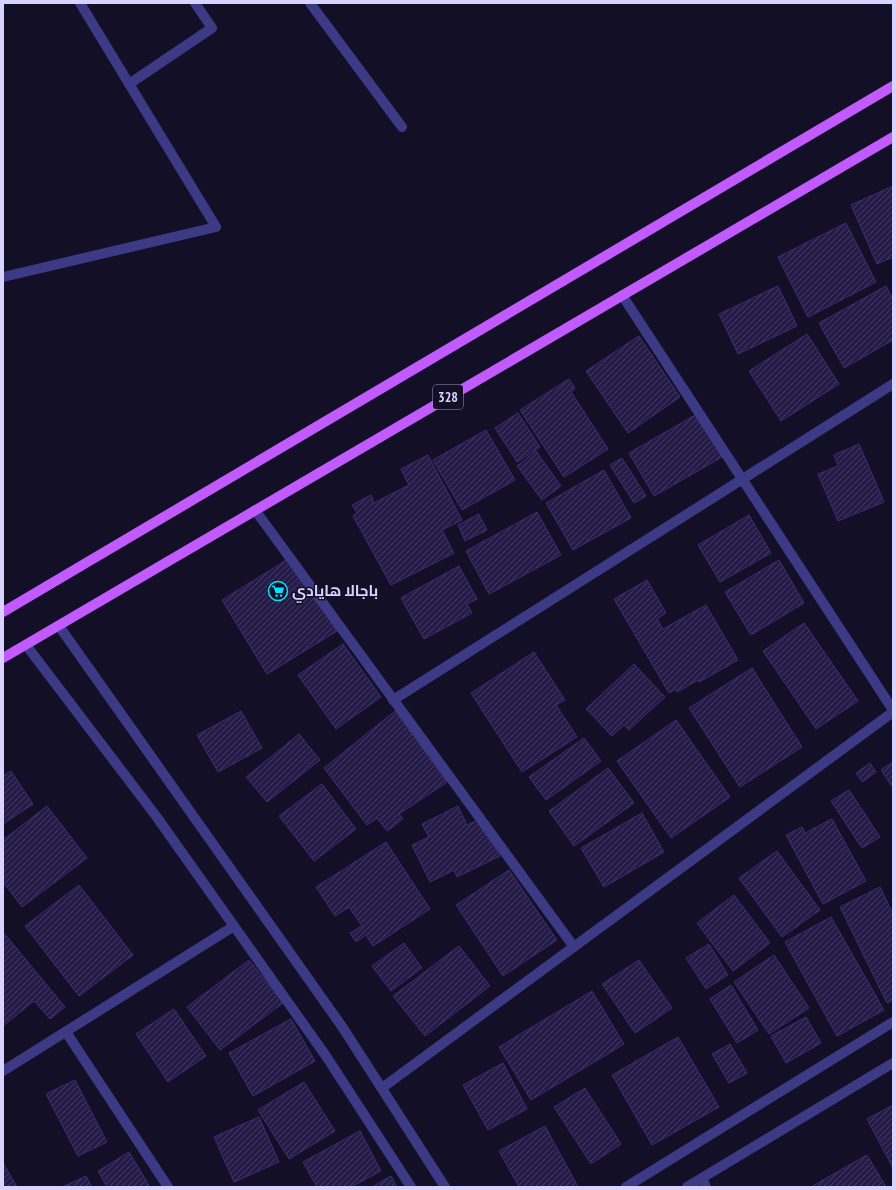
<svg xmlns="http://www.w3.org/2000/svg" width="896" height="1190" font-family="'PT Sans Narrow',Cairo,sans-serif">
  <style>
    .building { fill: url(#building-hatch); stroke: #3b2d73 }
    .lines { fill: none; stroke-linecap: round; stroke-linejoin: round }
    .service { stroke: #3d3a85; stroke-width: 10 }
    .minor { stroke: #3d3a85; stroke-width: 10 }
    .primary { stroke: #c25bff; stroke-width: 10 }
    .labels { text-anchor: middle; stroke-width: 3; stroke-linejoin: round; paint-order: stroke }
    .shield { fill: #130f26; stroke: #9e99be; stroke-width: 1 }
    .shield-label { font-size: 14px; font-weight: bold; fill: #d9d4ff }
    .poi-label { font-size: 15px; font-weight: bold; fill: #d9d4ff; stroke: #130f26; text-anchor: start }
  </style>
  <defs>
    <pattern id="building-hatch" width="6" height="6" patternUnits="userSpaceOnUse"><rect width="6" height="6" fill="#241b47"/><path d="M-1 1l2-2M0 6l6-6M5 7l2-2" fill="none" stroke="#433b63"/></pattern>
  </defs>
  <rect width="100%" height="100%" fill="#130f26"/>
  <!-- building -->
  <g class="building">
    <path d="M893,186V257L877,264L851,205Z"/>
    <path d="M846,223L876,282L808,317L778,257Z"/>
    <path d="M778,286L797,326L738,354L719,314Z"/>
    <path d="M886,286L893,299V340L844,368L819,323Z"/>
    <path d="M807,334L839,384L781,421L749,371Z"/>
    <path d="M639,336L680,397L628,433L586,371Z"/>
    <path d="M569,379L575,388L571,392L608,449L564,477L520,410Z"/>
    <path d="M518,413L540,447L517,462L495,428Z"/>
    <path d="M697,414L722,457L654,496L629,453Z"/>
    <path d="M486,430L515,480L462,510L433,460Z"/>
    <path d="M859,444L884,502L838,521L818,474L838,466L834,455Z"/>
    <path d="M536,451L561,486L542,500L517,466Z"/>
    <path d="M428,455L462,520L442,530L454,553L391,585L353,516L357,513L352,505L371,495L374,503L409,485L401,469Z"/>
    <path d="M622,458L646,496L634,503L610,465Z"/>
    <path d="M604,470L631,518L573,550L546,503Z"/>
    <path d="M537,512L561,555L489,594L466,551Z"/>
    <path d="M479,514L487,530L465,541L458,525Z"/>
    <path d="M749,515L771,553L720,582L698,545Z"/>
    <path d="M288,559L337,631L267,674L222,600Z"/>
    <path d="M779,560L804,603L751,635L725,592Z"/>
    <path d="M459,566L477,599L467,604L472,613L424,639L401,598Z"/>
    <path d="M647,580L666,613L657,619L663,629L706,605L738,660L699,682L698,680L677,692L676,689L669,693L614,599Z"/>
    <path d="M804,623L858,701L816,729L763,651Z"/>
    <path d="M343,644L381,697L336,729L298,675Z"/>
    <path d="M534,652L565,700L556,705L577,737L522,772L471,693Z"/>
    <path d="M634,664L665,697L629,730L624,725L612,736L586,709Z"/>
    <path d="M752,668L802,747L740,787L689,708Z"/>
    <path d="M241,711L262,748L218,772L197,735Z"/>
    <path d="M395,711L447,782L399,814L403,819L387,831L377,818L367,825L324,768Z"/>
    <path d="M676,720L730,797L671,838L617,761Z"/>
    <path d="M299,734L320,760L267,802L246,777Z"/>
    <path d="M584,738L601,761L546,800L529,777Z"/>
    <path d="M893,762V788L881,770Z"/>
    <path d="M870,763L876,772L862,782L856,773Z"/>
    <path d="M608,768L634,803L574,846L549,811Z"/>
    <path d="M11,771L33,804L3,824V776Z"/>
    <path d="M322,784L356,829L314,861L279,816Z"/>
    <path d="M849,790L880,837L862,848L831,801Z"/>
    <path d="M47,806L87,858L22,907L3,882V840Z"/>
    <path d="M458,806L467,825L478,820L500,856L457,877L454,870L430,882L412,845L429,837L422,824Z"/>
    <path d="M642,813L664,852L604,887L581,848Z"/>
    <path d="M832,819L866,881L823,904L786,835L802,827L805,833Z"/>
    <path d="M386,842L430,909L373,946L366,935L356,942L350,933L362,926L349,907L335,916L316,887Z"/>
    <path d="M777,851L820,910L782,937L739,878Z"/>
    <path d="M509,870L557,940L503,976L456,905Z"/>
    <path d="M79,885L133,955L79,996L25,926Z"/>
    <path d="M880,887L893,914V1000L887,1003L840,907Z"/>
    <path d="M734,895L770,943L733,971L697,923Z"/>
    <path d="M831,917L884,1010L837,1036L785,942Z"/>
    <path d="M3,932L65,1007L50,1019L34,1001L3,1026Z"/>
    <path d="M404,943L422,968L391,991L372,966Z"/>
    <path d="M709,944L728,975L706,989L686,958Z"/>
    <path d="M459,946L490,986L425,1036L393,996Z"/>
    <path d="M774,955L809,1008L769,1034L734,982Z"/>
    <path d="M249,960L283,1003L220,1050L187,1007Z"/>
    <path d="M639,960L672,1008L635,1033L602,984Z"/>
    <path d="M731,985L758,1030L737,1043L710,999Z"/>
    <path d="M592,991L624,1044L531,1100L499,1047Z"/>
    <path d="M174,1009L206,1056L168,1082L136,1034Z"/>
    <path d="M806,1017L821,1043L786,1063L771,1036Z"/>
    <path d="M291,1019L315,1061L253,1096L229,1053Z"/>
    <path d="M678,1037L719,1107L652,1145L612,1075Z"/>
    <path d="M730,1044L747,1073L729,1083L712,1054Z"/>
    <path d="M503,1063L527,1109L488,1130L463,1085Z"/>
    <path d="M75,1080L107,1142L78,1156L46,1094Z"/>
    <path d="M304,1082L335,1131L289,1159L258,1110Z"/>
    <path d="M585,1088L621,1144L591,1164L554,1107Z"/>
    <path d="M893,1105V1168L867,1119Z"/>
    <path d="M259,1117L279,1162L234,1182L214,1137Z"/>
    <path d="M545,1126L578,1187H519L499,1151Z"/>
    <path d="M360,1131L381,1171L351,1187H317L303,1162Z"/>
    <path d="M129,1152L150,1187H107L98,1171Z"/>
    <path d="M867,1155L886,1187H811Z"/>
    <path d="M3,1163L17,1187H3Z"/>
    <path d="M86,1176L92,1187H62Z"/>
    <path d="M391,1176L397,1187H372Z"/>
  </g>
  <g class="lines">
    <!-- service -->
    <path class="service" d="M702,1178L706,1187"/>
    <!-- minor -->
    <g class="minor">
      <path d="M310,3L402,127"/>
      <path d="M129,84L212,28L195,3"/>
      <path d="M3,277L216,227L80,3"/>
      <path d="M622,295L893,710"/>
      <path d="M255,510L574,947"/>
      <path d="M59,626L343,1028L445,1187"/>
      <path d="M26,645L156,816L326,1056L411,1187"/>
      <path d="M393,700L893,384"/>
      <path d="M66,1032L168,1187"/>
      <path d="M3,1071L234,926"/>
      <path d="M382,1088L893,712"/>
      <path d="M626,1187L893,1022"/>
      <path d="M687,1187L893,1063"/>
    </g>
    <!-- primary -->
    <g class="primary">
      <path d="M3,612L893,86"/>
      <path d="M3,658L893,137"/>
    </g>
  </g>
  <!-- icons -->
  <defs>
    <symbol id="supermarket-ring" viewBox="-11 -11 22 22"><circle r="9.5" fill="#130f26" stroke="#00e5ff" stroke-width="1.5"/><path d="M-6-5.5h2.5l.6 2H6L4.5 2H-2.5L-4.4-4H-6ZM-1.5 3.2a1.3 1.3 0 1 0 .1 0ZM3 3.2a1.3 1.3 0 1 0 .1 0Z" fill="#00e5ff"/></symbol>
  </defs>
  <g fill-rule="evenodd">
    <use href="#supermarket-ring" x="267" y="580" width="22" height="22"/>
  </g>
  <g class="labels">
    <!-- shield labels -->
    <rect class="shield" x="433" y="385" width="30" height="24" rx="3"/>
    <g class="shield-label">
      <text x="448" y="402">328</text>
    </g>
    <!-- poi labels -->
    <g class="poi-label">
      <text x="292" y="596">باجالا هايادي</text>
    </g>
  </g>
  <!-- border -->
  <rect width="896" height="1190" fill="none" stroke="#d9d4ff" stroke-width="8"/>
</svg>
